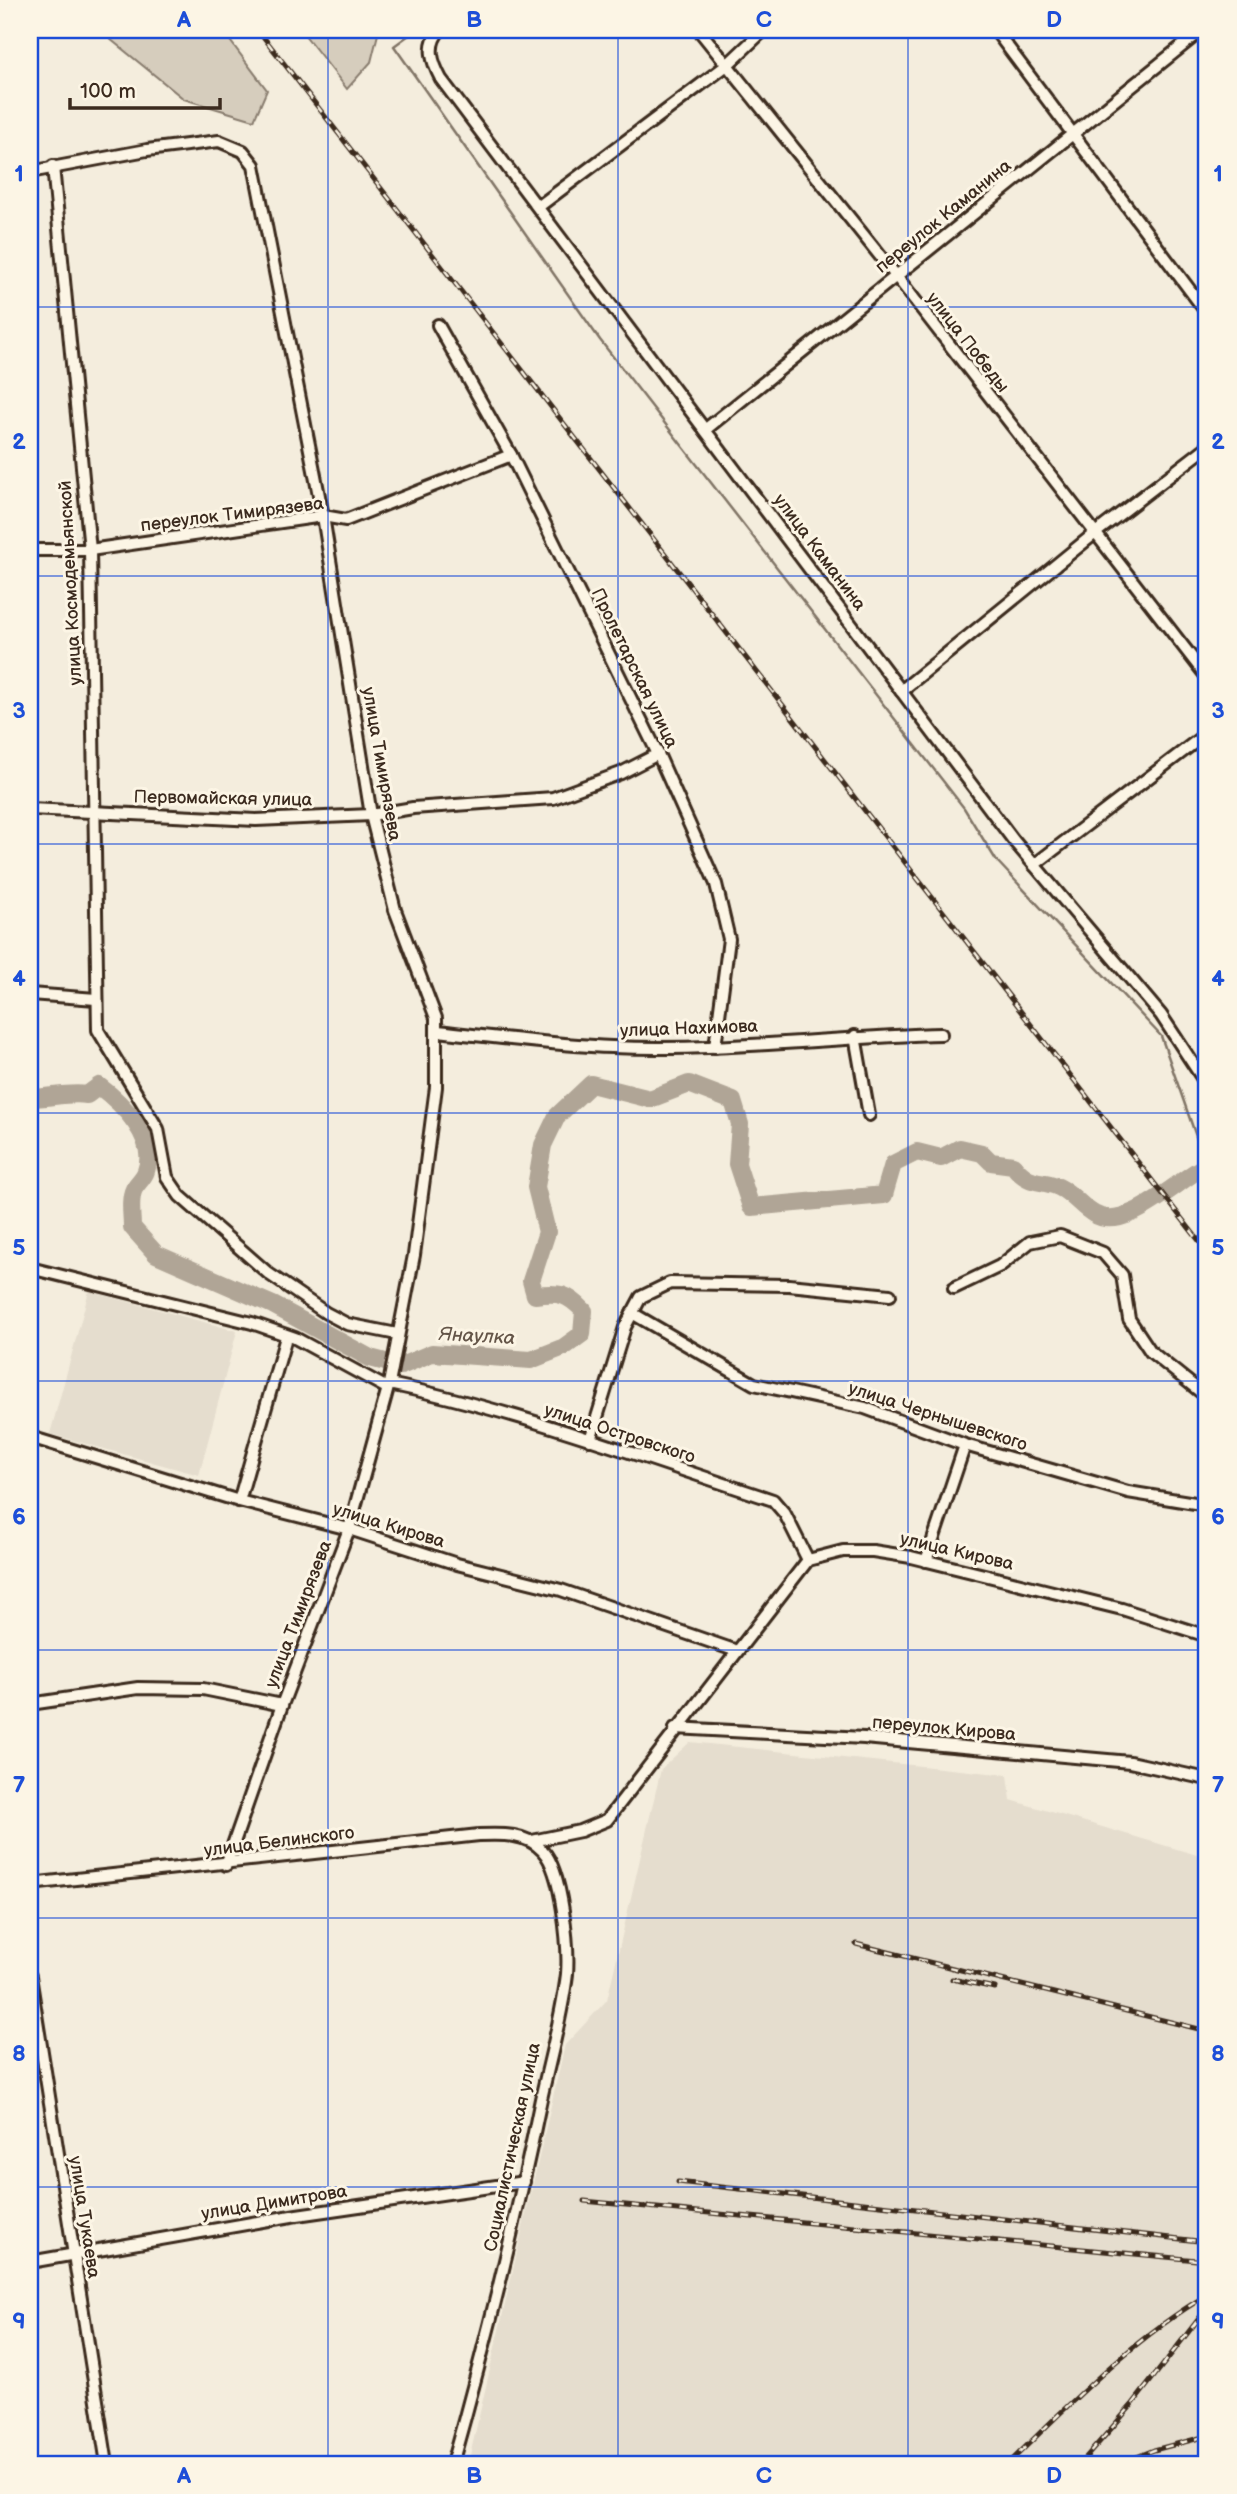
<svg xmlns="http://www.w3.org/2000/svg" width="1237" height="2494" font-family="'Balsamiq Sans',sans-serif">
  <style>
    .built { fill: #e5ddce }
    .green { fill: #d6cdbd; stroke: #887c6e; stroke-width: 2 }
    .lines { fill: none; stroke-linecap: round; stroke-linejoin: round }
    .stream { stroke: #817466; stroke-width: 2.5 }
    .river { stroke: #b0a596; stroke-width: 18 }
    .minor-casing { stroke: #3b2a1e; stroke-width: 16 }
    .minor { stroke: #fcf5e5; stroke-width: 10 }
    .rail-casing { stroke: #3b2a1e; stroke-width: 5 }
    .rail { stroke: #fcf5e5; stroke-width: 2.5; stroke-dasharray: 8; stroke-linecap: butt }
    .grid { fill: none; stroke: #1d4ed8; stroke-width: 2; stroke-opacity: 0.55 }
    .labels { text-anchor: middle; stroke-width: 6; stroke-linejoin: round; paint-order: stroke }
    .street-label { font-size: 18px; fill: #3b2a1e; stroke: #fcf5e5 }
    .water-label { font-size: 19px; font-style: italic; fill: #645548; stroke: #fcf5e5 }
    .neatline { fill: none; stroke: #1d4ed8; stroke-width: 2.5 }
    .grid-label { font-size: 23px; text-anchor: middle; font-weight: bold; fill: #1d4ed8 }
  </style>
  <rect width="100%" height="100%" fill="#f4eddd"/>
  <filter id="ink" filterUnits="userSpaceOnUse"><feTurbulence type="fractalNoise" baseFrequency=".0143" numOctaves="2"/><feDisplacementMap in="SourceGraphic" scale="14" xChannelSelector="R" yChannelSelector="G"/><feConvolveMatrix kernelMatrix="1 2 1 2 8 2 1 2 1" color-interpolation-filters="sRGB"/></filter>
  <g filter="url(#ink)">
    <!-- built -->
    <g class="built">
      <path d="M89,1291L237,1331L199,1475L50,1434Z"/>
      <path d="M690,1742L1008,1775L1011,1800L1207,1858V2464H468L565,2045L607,2000L661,1769Z"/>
    </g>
    <!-- green -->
    <g class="green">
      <path d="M99,30H222L267,90L254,120L184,99Z"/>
      <path d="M301,30H379L371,62L347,89Z"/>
    </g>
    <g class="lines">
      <!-- stream -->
      <path class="stream" d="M416,30L394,46L600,340L964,808L996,860L1161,1036L1206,1165"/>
      <!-- river -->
      <path class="river" d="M30,1098C50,1098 68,1092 87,1095L99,1086C122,1103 158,1139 146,1171C144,1178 137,1183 134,1189C129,1199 132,1216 132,1227L156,1254L273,1305L370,1358L401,1366L432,1353L531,1360L564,1347L582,1334L584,1311C567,1293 559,1292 535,1295L531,1281L547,1232L536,1187L543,1145L557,1116L591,1084L650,1099L689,1084L733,1101L740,1124L737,1164L751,1207L884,1195L893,1164L917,1152L941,1158L960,1148L982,1153L991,1162L1013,1165C1031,1189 1044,1177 1064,1190C1075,1197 1083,1208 1094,1214C1126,1234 1178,1179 1207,1165"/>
      <defs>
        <g id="minor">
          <path d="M440,30C426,45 432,62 441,79L1014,841L1161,1015L1207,1085"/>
          <path d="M699,30L897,277L1207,677"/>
          <path d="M995,30L1207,313"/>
          <path d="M53,166L90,550L98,1030L158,1129L167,1177L180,1196L269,1274L326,1313L347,1324L397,1334"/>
          <path d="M30,172L147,150L219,141L243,151L254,165L323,516L371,815L395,910L436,1018V1087L414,1255L389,1384L349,1529L282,1705L226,1865"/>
          <path d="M538,207L727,65L764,30"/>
          <path d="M438,325L511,455L658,754L716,884L729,939L715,1047"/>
          <path d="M706,429L1202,30"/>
          <path d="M30,550H90L323,516L346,520L511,455"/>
          <path d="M901,691L1094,534L1207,447"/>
          <path d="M30,809L256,820L371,815L413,808L553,798L621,773L658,754"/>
          <path d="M1034,865L1207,733"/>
          <path d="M30,994L96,999"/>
          <path d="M437,1031C495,1037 554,1045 612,1047C722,1052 832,1037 941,1034"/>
          <path d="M855,1036L869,1115"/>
          <path d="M30,1268L252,1323L295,1338L387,1388"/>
          <path d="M954,1288L1000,1266L1030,1242L1060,1236L1103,1253L1122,1275L1129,1319L1151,1352L1207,1397"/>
          <path d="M632,1313L754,1384L865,1408L965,1445L1128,1492L1207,1505"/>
          <path d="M389,1384C519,1411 647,1459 773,1500L785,1514L808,1560"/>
          <path d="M30,1437L239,1501L349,1529L457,1564L561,1590L737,1651"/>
          <path d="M590,1440L625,1327L641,1297L670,1283L789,1285L890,1295"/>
          <path d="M239,1501L286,1337"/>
          <path d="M926,1561L965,1445"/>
          <path d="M30,1704L138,1688L203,1689L282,1705"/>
          <path d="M675,1728L864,1738L1130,1762L1207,1779"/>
          <path d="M532,1841L580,1831L607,1820L808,1560L843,1551H873L911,1557L1122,1609L1207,1636"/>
          <path d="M30,1884L479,1835C502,1834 527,1833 543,1851C562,1871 569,1947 567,1974C562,2016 550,2058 541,2099C516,2222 486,2343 452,2464"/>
          <path d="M30,1976L107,2464"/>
          <path d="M30,2262L297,2215L524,2182"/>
        </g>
      </defs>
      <!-- minor casing -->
      <use href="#minor" class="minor-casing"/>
      <!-- minor -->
      <use href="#minor" class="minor"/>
      <defs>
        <g id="rail">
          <path d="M258,30L1207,1251"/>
          <path d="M856,1944L1207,2031"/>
          <path d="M952,1979L995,1988"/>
          <path d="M678,2182L1207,2242"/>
          <path d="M584,2201L1207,2261"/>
          <path d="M1008,2464C1071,2403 1131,2340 1207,2295"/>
          <path d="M1080,2464L1132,2405L1207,2308"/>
          <path d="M1119,2464L1154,2450L1207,2436"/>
        </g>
      </defs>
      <!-- rail casing -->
      <use href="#rail" class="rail-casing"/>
      <!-- rail -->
      <use href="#rail" class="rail"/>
    </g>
  </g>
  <!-- grid -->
  <path class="grid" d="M328,30V2464M618,30V2464M908,30V2464M30,307H1207M30,576H1207M30,844H1207M30,1113H1207M30,1381H1207M30,1650H1207M30,1918H1207M30,2187H1207"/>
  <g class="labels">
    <!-- street labels -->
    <g class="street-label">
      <text transform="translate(943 216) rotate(-39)" y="6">переулок Каманина</text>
      <text transform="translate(968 342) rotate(52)" y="6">улица Победы</text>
      <text transform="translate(232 514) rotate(-7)" y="6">переулок Тимирязева</text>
      <text transform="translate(820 552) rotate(53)" y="6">улица Каманина</text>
      <text transform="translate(70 583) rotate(-93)" y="6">улица Космодемьянской</text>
      <text transform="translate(635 668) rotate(64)" y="6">Пролетарская улица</text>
      <text transform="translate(382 764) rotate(80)" y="6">улица Тимирязева</text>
      <text transform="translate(223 798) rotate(1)" y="6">Первомайская улица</text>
      <text transform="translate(689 1028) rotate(-2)" y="6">улица Нахимова</text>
      <text transform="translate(938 1416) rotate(18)" y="6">улица Чернышевского</text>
      <text transform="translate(620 1433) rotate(18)" y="6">улица Островского</text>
      <text transform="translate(389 1525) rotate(17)" y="6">улица Кирова</text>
      <text transform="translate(957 1551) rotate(13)" y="6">улица Кирова</text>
      <text transform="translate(298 1614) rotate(-69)" y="6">улица Тимирязева</text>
      <text transform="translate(944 1728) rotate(5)" y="6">переулок Кирова</text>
      <text transform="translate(279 1841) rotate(-7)" y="6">улица Белинского</text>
      <text transform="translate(512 2147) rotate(-78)" y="6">Социалистическая улица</text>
      <text transform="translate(274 2202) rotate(-9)" y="6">улица Димитрова</text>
      <text transform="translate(85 2217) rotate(81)" y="6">улица Тукаева</text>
    </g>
    <!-- water labels -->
    <g class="water-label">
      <text transform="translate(477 1335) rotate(3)" y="7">Янаулка</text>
    </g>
  </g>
  <!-- margin -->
  <rect width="1237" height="2494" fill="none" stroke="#fcf5e5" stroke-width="77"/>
  <!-- scale -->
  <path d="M70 98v10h150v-10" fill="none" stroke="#3b2a1e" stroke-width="3.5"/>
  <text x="80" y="98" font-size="21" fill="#3b2a1e" stroke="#fcf5e5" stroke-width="5" paint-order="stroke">100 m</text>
  <rect x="38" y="38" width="1160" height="2418" class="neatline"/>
  <g class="grid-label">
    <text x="184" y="27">A</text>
    <text x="474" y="27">B</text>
    <text x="764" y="27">C</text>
    <text x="1054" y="27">D</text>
    <text x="19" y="181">1</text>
    <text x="1218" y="181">1</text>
    <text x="19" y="449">2</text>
    <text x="1218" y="449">2</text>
    <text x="19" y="718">3</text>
    <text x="1218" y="718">3</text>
    <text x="19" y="986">4</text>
    <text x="1218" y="986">4</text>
    <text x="19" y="1255">5</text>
    <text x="1218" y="1255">5</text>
    <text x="19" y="1524">6</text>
    <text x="1218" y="1524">6</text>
    <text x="19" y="1792">7</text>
    <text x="1218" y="1792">7</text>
    <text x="19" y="2061">8</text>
    <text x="1218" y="2061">8</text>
    <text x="19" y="2329">9</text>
    <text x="1218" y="2329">9</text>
    <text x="184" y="2483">A</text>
    <text x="474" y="2483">B</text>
    <text x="764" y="2483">C</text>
    <text x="1054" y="2483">D</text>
  </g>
</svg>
